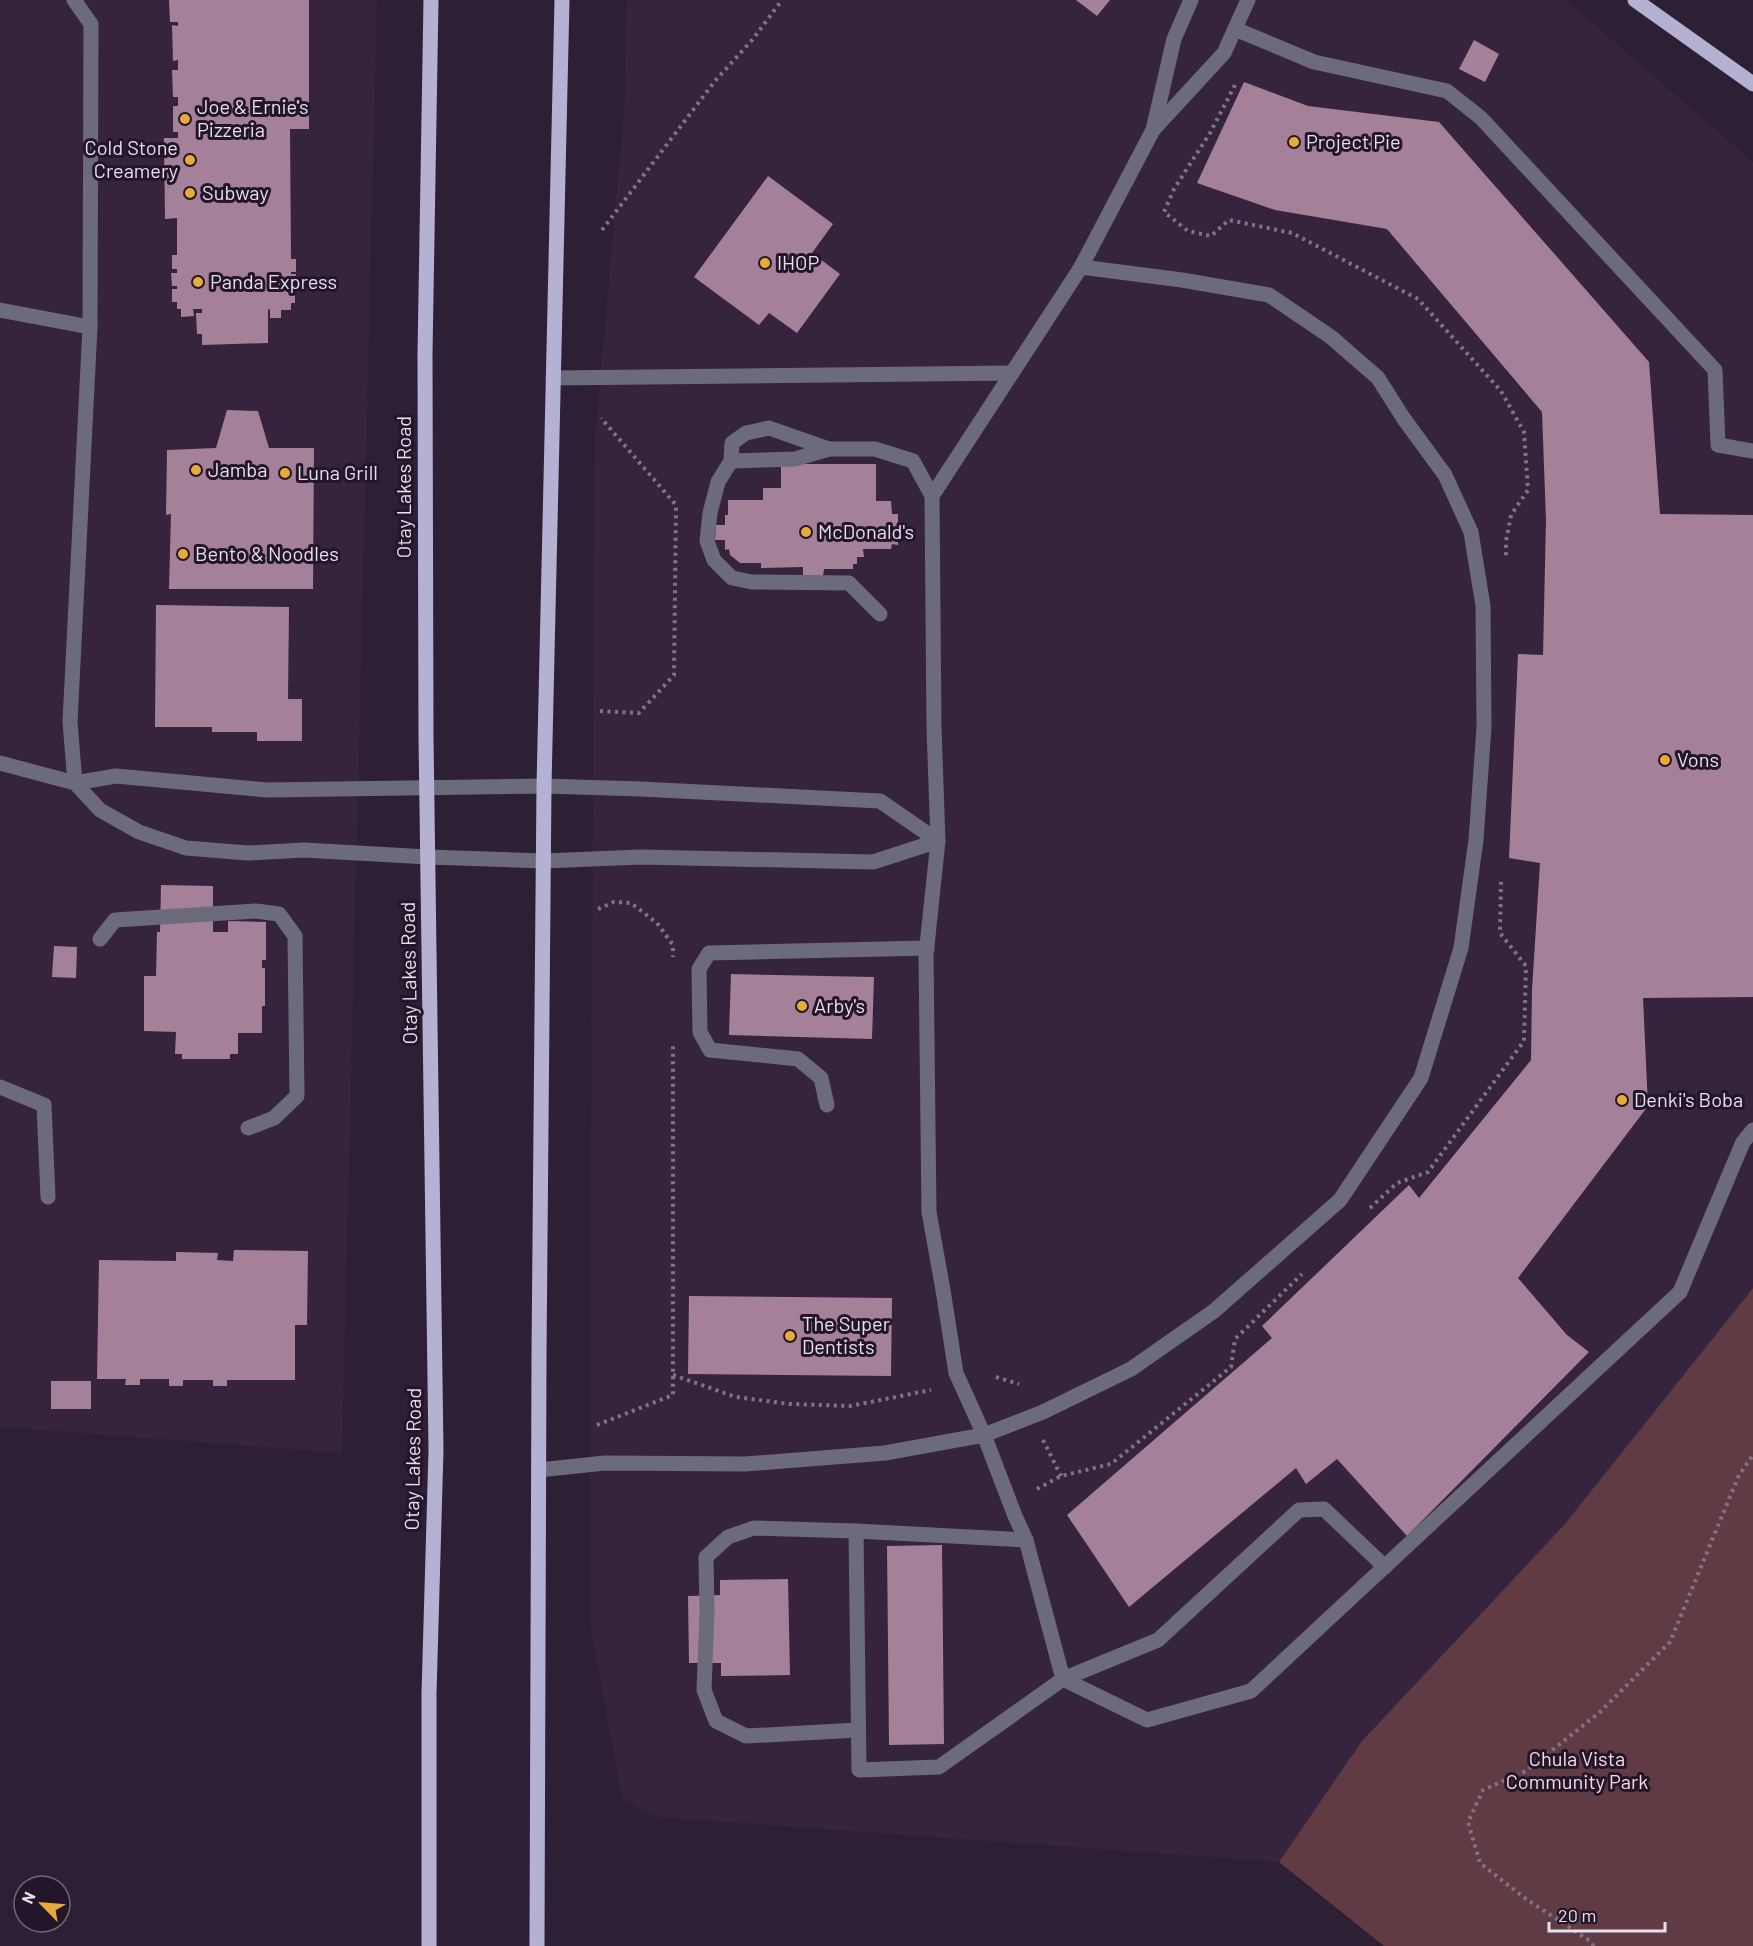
<svg xmlns="http://www.w3.org/2000/svg" width="1753" height="1946" font-family="Barlow,sans-serif">
  <style>
    .built { fill: #36243e }
    .green { fill: #603b44 }
    .building { fill: #a58199 }
    .lines { fill: none; stroke-linecap: round; stroke-linejoin: round }
    .path { stroke: #807586; stroke-width: 4; stroke-dasharray: 3 4.5; stroke-linecap: butt }
    .minor { stroke: #6c6b7b; stroke-width: 15 }
    .major { stroke: #b4b1d2; stroke-width: 15 }
    .poi-dot { fill: #e8ab37; stroke: #23162a; stroke-width: 2 }
    .labels { text-anchor: middle; stroke-width: 6; stroke-linejoin: round; paint-order: stroke }
    .poi-label { font-size: 20px; fill: #e8dfed; stroke: #23162a; text-anchor: start }
    .street-label { font-size: 20px; fill: #e8dfed; stroke: #23162a }
    .park-label { font-size: 20px; fill: #f8dae0; stroke: #23162a }
  </style>
  <rect width="100%" height="100%" fill="#2d2034"/>
  <!-- built -->
  <g class="built">
    <path d="M0,0H377L342,1453L0,1427Z"/>
    <path d="M627,0H1566L1753,162V1288L1564,1525L1370,1732L1279,1862L655,1817L622,1799L591,1628L590,1301L595,437L624,109Z"/>
  </g>
  <!-- green -->
  <path class="green" d="M1753,1288V1946H1384L1279,1862L1362,1741L1564,1525Z"/>
  <!-- building -->
  <g class="building">
    <path d="M169,0H309V129H290L291,259H296V272H291V274H296L295,287H291V291L295,290V303H291V310H281V318H270V309L268,310V343L202,345V334H197L196,313H202V309H193L194,316L181,317V309H177V302H172V289H177V286H172L171,273H177V269H172V255H177V218L165,219L164,138H178V132H173V106H178V97H173L172,70H178V60L173,61L172,25L178,26V22H170Z"/>
    <path d="M1076,0H1110L1097,16Z"/>
    <path d="M1474,40L1499,54L1485,82L1459,69Z"/>
    <path d="M1244,82L1308,106L1439,122L1649,362L1660,514L1753,515V997L1643,998L1648,1106L1518,1278L1567,1335L1589,1352L1407,1536L1337,1459L1306,1484L1296,1468L1129,1607L1067,1515L1272,1338L1262,1326L1409,1185L1419,1198L1531,1060L1532,990L1540,863L1509,858L1518,654L1543,655L1546,520L1542,412L1387,229L1275,210L1197,183Z"/>
    <path d="M768,176L833,224L812,253L840,274L797,333L769,313L759,325L694,277Z"/>
    <path d="M227,410L258,411L269,448H314L313,589H169L171,514L166,515L167,450L216,448Z"/>
    <path d="M781,464H876V501H891L892,514H898V545L892,544L891,549H863L864,557H857V564H853V569H824L823,576H803V567L761,568V563H740L730,555L729,549L725,550V540H715L716,525H725V515H728V500H763V488H781Z"/>
    <path d="M156,605L289,607L288,699H302V741H257V732H212V727H155Z"/>
    <path d="M161,885L213,886V932H228V921L266,922V960H262V968H265V1006H262V1033H238V1054H230V1059H182V1054H175L176,1032L144,1031V976H156L157,932H160Z"/>
    <path d="M54,946L77,947L76,978L52,977Z"/>
    <path d="M731,974L874,977L872,1039L729,1035Z"/>
    <path d="M234,1250L308,1251L307,1325H295V1380H227V1386H213V1380H183V1386H169V1379H140V1385H125L126,1379H97L99,1260L176,1261V1252L218,1253L217,1260L233,1261Z"/>
    <path d="M689,1296L892,1298L891,1376L688,1374Z"/>
    <rect x="51" y="1381" width="40" height="28"/>
    <path d="M942,1545L944,1744L889,1745L887,1546Z"/>
    <path d="M788,1579L790,1675L721,1676V1663H689L688,1596L720,1595V1580Z"/>
  </g>
  <g class="lines">
    <!-- path -->
    <g class="path">
      <path d="M1235,85L1210,133L1174,189L1164,212L1188,231L1211,236L1229,220L1292,233L1418,299L1501,391L1524,432L1528,490L1511,515L1506,541V559"/>
      <path d="M602,230L715,81L753,39L782,0"/>
      <path d="M600,711L639,713L674,675L676,505L601,418"/>
      <path d="M598,909L614,902L631,903L657,923L673,945V957"/>
      <path d="M1370,1208L1397,1183L1428,1172L1524,1041L1526,966L1500,933L1501,882"/>
      <path d="M673,1375L736,1397L790,1404L850,1406L931,1390"/>
      <path d="M996,1377L1019,1384"/>
      <path d="M597,1425L673,1395V1043"/>
      <path d="M1043,1440L1061,1476"/>
      <path d="M1037,1489L1061,1476L1111,1464L1231,1367L1235,1339L1302,1274"/>
      <path d="M1594,1946L1590,1941L1526,1899L1480,1863L1468,1822L1483,1790L1526,1771L1600,1712L1670,1642L1739,1475L1753,1455"/>
    </g>
    <!-- minor -->
    <g class="minor">
      <path d="M1235,29L1314,62L1447,91L1481,118L1715,370L1718,445L1753,451"/>
      <path d="M1153,130L1174,39L1191,0"/>
      <path d="M1081,267L1153,130L1224,53L1248,0"/>
      <path d="M0,310L90,327"/>
      <path d="M553,378L1012,373"/>
      <path d="M731,461L732,443L746,433L769,428L829,449"/>
      <path d="M880,614L849,583L752,582L732,578L714,560L707,541L710,513L718,482L731,461L795,459L829,449H875L913,461L932,496"/>
      <path d="M0,763L75,783L116,776L267,790L544,786L641,789L880,801L938,841L873,862L641,857L543,861L428,857L304,850L248,853L186,848L139,832L100,810L75,783L70,722L90,327L91,24L74,0"/>
      <path d="M100,939L115,920L256,911L279,914L295,936L297,1096L274,1118L248,1128"/>
      <path d="M0,1087L44,1105L48,1197"/>
      <path d="M827,1105L821,1078L798,1059L710,1050L700,1032L699,969L709,953L927,948"/>
      <path d="M539,1470L605,1463L745,1464L885,1453L984,1435L1043,1412L1131,1369L1214,1311L1340,1200L1421,1078L1461,948L1476,840L1484,727L1483,606L1471,532L1445,475L1404,419L1378,378L1331,337L1269,295L1182,280L1081,267L932,496L934,728L938,841L926,955L929,1212L943,1290L956,1373L984,1435L1015,1516L1026,1540L1063,1679L1147,1720L1251,1691L1680,1292L1743,1142L1753,1130"/>
      <path d="M856,1531L754,1528L728,1537L706,1557L707,1613L704,1690L716,1721L746,1736L858,1730"/>
      <path d="M1026,1540L856,1531L859,1770L939,1767L1063,1679L1158,1640L1299,1510L1324,1509L1385,1567"/>
    </g>
    <!-- major -->
    <g class="major">
      <path d="M1635,0L1753,84"/>
      <path d="M429,1946V1694L436,1450L426,737L425,354L431,0"/>
      <path d="M537,1946L539,1355L544,786L562,0"/>
    </g>
  </g>
  <!-- markers -->
  <g class="poi-dot">
    <circle cx="185" cy="119" r="6"/>
    <circle cx="1294" cy="142" r="6"/>
    <circle cx="190" cy="160" r="6"/>
    <circle cx="190" cy="193" r="6"/>
    <circle cx="765" cy="263" r="6"/>
    <circle cx="198" cy="282" r="6"/>
    <circle cx="196" cy="470" r="6"/>
    <circle cx="285" cy="473" r="6"/>
    <circle cx="806" cy="532" r="6"/>
    <circle cx="183" cy="554" r="6"/>
    <circle cx="1665" cy="760" r="6"/>
    <circle cx="802" cy="1006" r="6"/>
    <circle cx="1622" cy="1100" r="6"/>
    <circle cx="790" cy="1336" r="6"/>
  </g>
  <g class="labels">
    <!-- poi labels -->
    <g class="poi-label">
      <text x="197" y="114">Joe &amp; Ernie's<tspan x="197" dy="23">Pizzeria</tspan></text>
      <text x="1306" y="149">Project Pie</text>
      <text x="178" y="155" text-anchor="end">Cold Stone<tspan x="178" dy="23">Creamery</tspan></text>
      <text x="202" y="200">Subway</text>
      <text x="777" y="270">IHOP</text>
      <text x="210" y="289">Panda Express</text>
      <text x="208" y="477">Jamba</text>
      <text x="297" y="480">Luna Grill</text>
      <text x="818" y="539">McDonald's</text>
      <text x="195" y="561">Bento &amp; Noodles</text>
      <text x="1677" y="767">Vons</text>
      <text x="814" y="1013">Arby's</text>
      <text x="1634" y="1107">Denki's Boba</text>
      <text x="802" y="1331">The Super<tspan x="802" dy="23">Dentists</tspan></text>
    </g>
    <!-- street labels -->
    <g class="street-label">
      <text transform="translate(404 487) rotate(-90)" y="7">Otay Lakes Road</text>
      <text transform="translate(409 973) rotate(-91)" y="7">Otay Lakes Road</text>
      <text transform="translate(413 1459) rotate(-89)" y="7">Otay Lakes Road</text>
    </g>
    <!-- park labels -->
    <g class="park-label">
      <text x="1577" y="1766">Chula Vista<tspan x="1577" dy="23">Community Park</tspan></text>
    </g>
  </g>
  <!-- north arrow -->
  <g transform="translate(42 1904) rotate(295)"><circle r="28" fill="#23162a" stroke="#726678" stroke-width="1.5"/>
  <path d="M0-4.5L10 22L0 15L-10 22Z" fill="#e8ab37"/>
  <text y="-9" font-size="16" font-weight="bold" text-anchor="middle" fill="#e8dfed">N</text>
  </g>
  <!-- scale -->
  <path d="M1549 1922v9h116v-9" fill="none" stroke="#e8dfed" stroke-width="3"/>
  <text x="1558" y="1922" font-size="18" fill="#e8dfed" stroke="#23162a" stroke-width="4.5" paint-order="stroke">20 m</text>
</svg>
